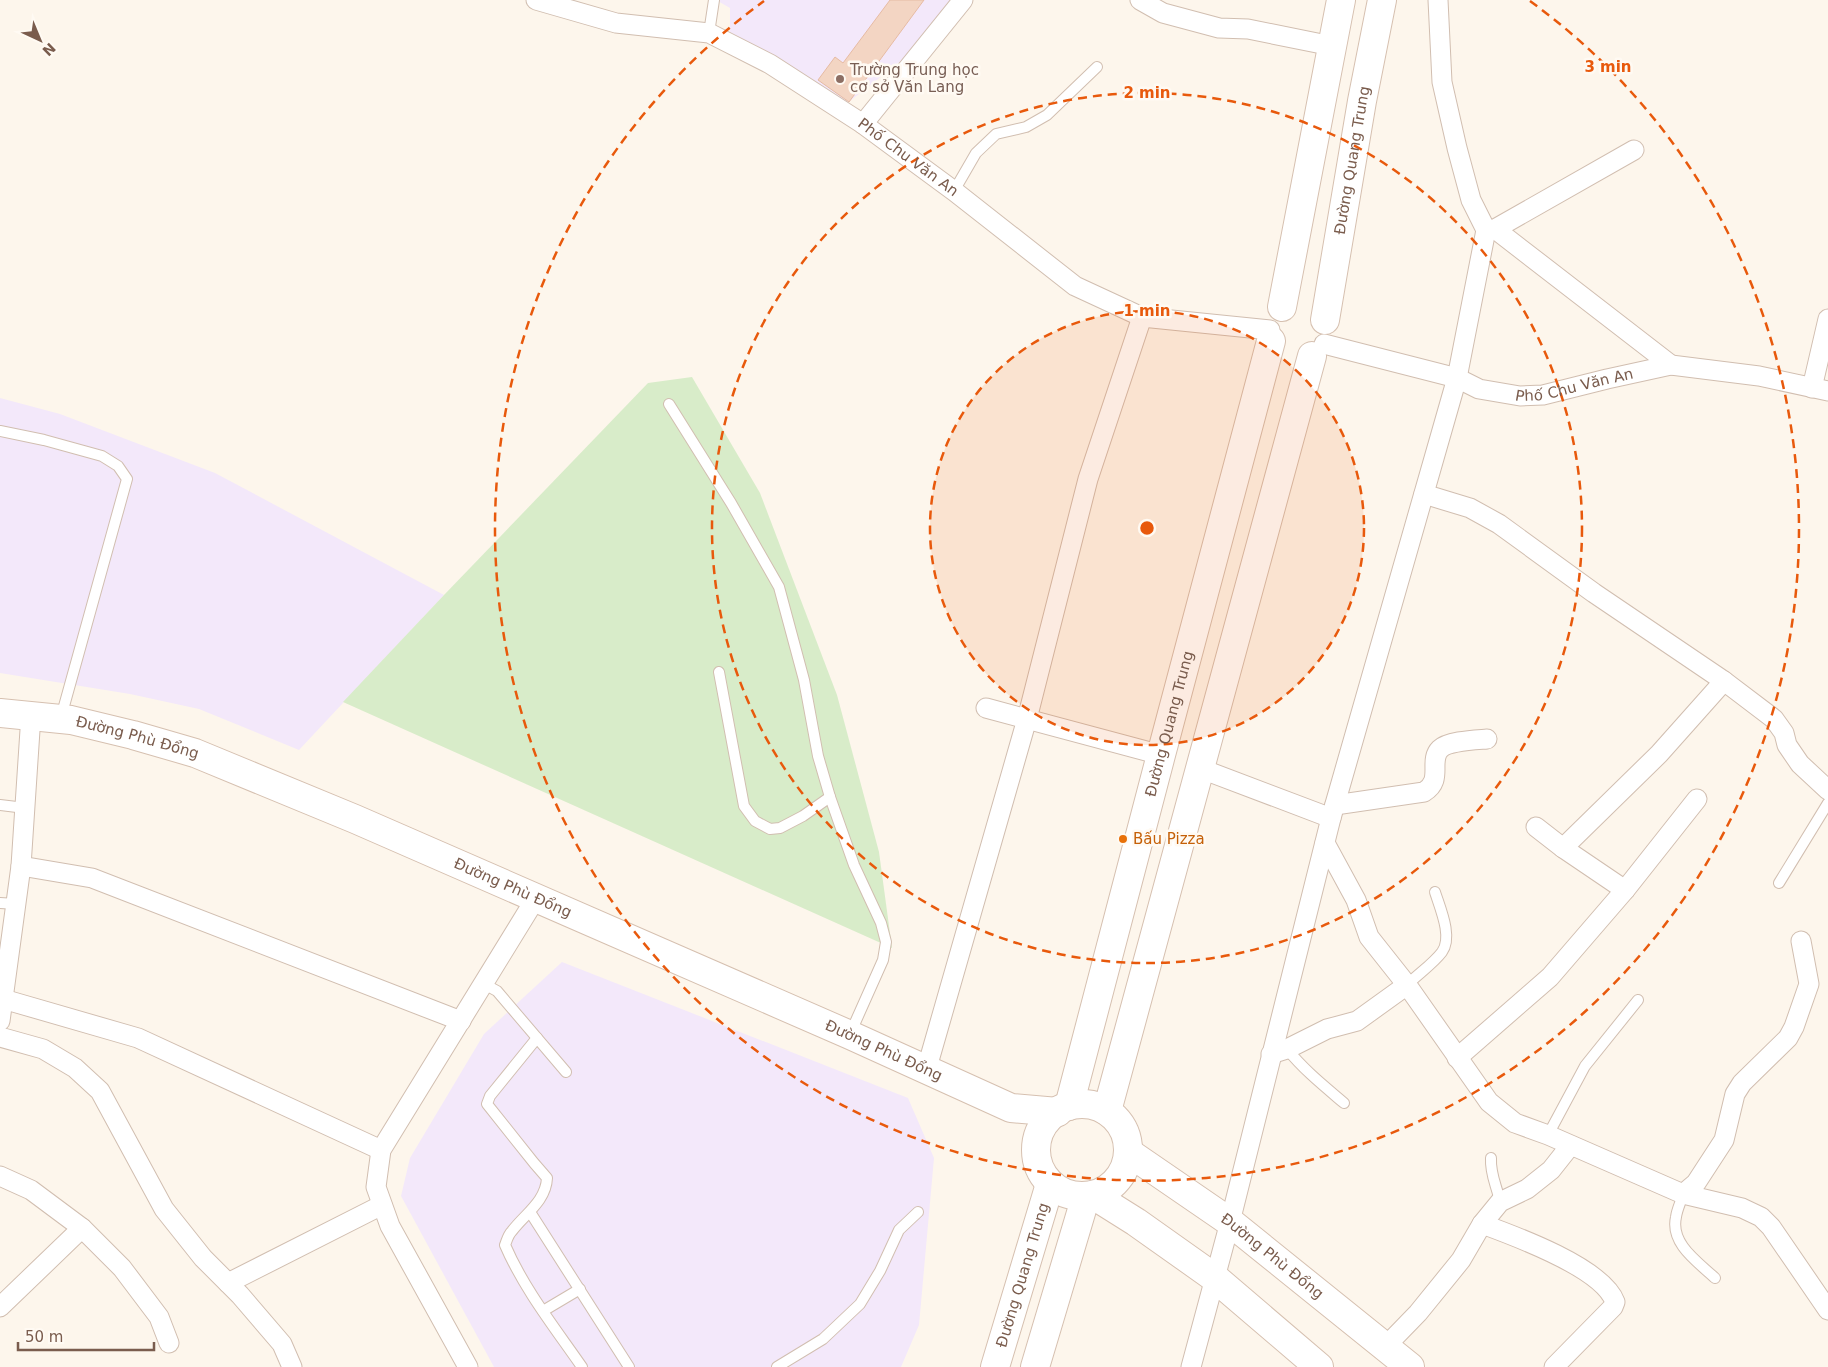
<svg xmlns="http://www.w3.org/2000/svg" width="1828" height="1367" font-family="'DejaVu Sans',sans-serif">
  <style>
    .education { fill: #f3e8fa }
    .green { fill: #d8ecc9 }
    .building { fill: #f3d5c3; stroke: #e6bba3 }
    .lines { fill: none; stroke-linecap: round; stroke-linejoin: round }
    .lane-casing { stroke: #d1beb0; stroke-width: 12 }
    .street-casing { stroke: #d1beb0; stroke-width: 21 }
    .secondary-casing { stroke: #d6c0b0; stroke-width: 30 }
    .lane { stroke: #fff; stroke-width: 10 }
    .street { stroke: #fff; stroke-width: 19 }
    .secondary { stroke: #fff; stroke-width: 28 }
    .ring { fill: none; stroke: #e8590c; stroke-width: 2.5; stroke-dasharray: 9 6 }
    .education-dot { fill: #8d6e63; stroke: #fffaf3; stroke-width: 2 }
    .food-dot { fill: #e8710a; stroke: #fffaf3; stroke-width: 2 }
    .labels { text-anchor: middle; stroke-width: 5; stroke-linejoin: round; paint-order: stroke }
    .education-label { font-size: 15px; fill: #785e54; stroke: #fffaf3; text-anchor: start }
    .street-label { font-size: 15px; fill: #7a5c4d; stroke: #fffaf3 }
    .food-label { font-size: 15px; fill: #c56008; stroke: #fffaf3; text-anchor: start }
    .centre { fill: #e8590c; stroke: #fffaf3; stroke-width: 2.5 }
    .ring-label { font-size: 15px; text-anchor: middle; font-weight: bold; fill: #e8590c; stroke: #fffaf3; stroke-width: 5; stroke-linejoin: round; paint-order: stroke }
  </style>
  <rect width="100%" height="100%" fill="#fdf6ec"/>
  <!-- education -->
  <g class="education">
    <path d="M716,0H951L911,53L845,105L730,35V8Z"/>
    <path d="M0,398L60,414L215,473L444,595L299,750L199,709L130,694L0,673Z"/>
    <path d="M562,962L908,1098L934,1158L919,1325L901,1367H494L401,1196L410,1158L484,1034Z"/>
  </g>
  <!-- green -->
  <path class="green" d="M692,377L760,493L837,695L879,852L892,948L343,702L444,595L648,383Z"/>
  <!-- building -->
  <path class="building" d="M890,0H924L849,102L818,80L835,57L843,63Z"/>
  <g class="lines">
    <defs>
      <g id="lane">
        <path d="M709,33L714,0"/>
        <path d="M954,191L976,153L996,134L1026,127L1047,115L1097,67"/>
        <path d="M669,404L731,503L779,587L804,680L818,756L830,797L854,865L881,923L886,942L883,960L850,1034"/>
        <path d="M0,431L44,440L102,456L118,466L127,479L61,717"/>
        <path d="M719,672L744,806L755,821L770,829L780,828L803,816L830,797"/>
        <path d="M0,805L25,808"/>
        <path d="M1779,883L1828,803"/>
        <path d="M0,903L16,904"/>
        <path d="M484,984L497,991L566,1072"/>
        <path d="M1407,985C1418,974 1433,964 1442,952C1453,937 1440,908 1435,892"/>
        <path d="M537,1038L490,1096L487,1104L534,1163L547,1178C546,1201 525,1214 512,1231C508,1235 507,1240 505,1245C524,1289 555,1328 582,1367"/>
        <path d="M1287,1049C1304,1070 1324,1086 1344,1103"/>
        <path d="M1548,1135L1585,1066L1638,1000"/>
        <path d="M1491,1158C1490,1175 1497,1186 1500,1202"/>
        <path d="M1683,1194C1681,1202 1677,1209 1676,1217C1670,1244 1698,1262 1715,1278"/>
        <path d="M530,1212L629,1367"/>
        <path d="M543,1311L580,1289"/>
        <path d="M777,1367L823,1339L860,1304L880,1271L899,1230L918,1212"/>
      </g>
      <g id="street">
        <path id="s1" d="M536,0L616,23L709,33L770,64L863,124L954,191L1075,286L1142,317L1270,330"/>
        <path d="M1140,0L1163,13L1219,28L1248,29L1332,46"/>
        <path d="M863,124L963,0"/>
        <path d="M1495,229L1671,365"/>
        <path d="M1486,230L1495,229L1634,150"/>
        <path id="s2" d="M1324,344L1457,378L1479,389L1520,396L1543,395L1607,379L1671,365L1759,376L1828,391"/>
        <path d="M1812,388L1828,319"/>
        <path d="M1424,494L1470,508L1499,524L1594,593L1724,681L1774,719L1784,733L1787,745L1800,764L1828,790"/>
        <path d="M986,708L1161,755"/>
        <path d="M1199,768L1331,818"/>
        <path d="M1335,805L1424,792C1444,780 1428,761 1440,749C1448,741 1475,740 1487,739"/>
        <path d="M1536,827L1563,848L1625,890"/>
        <path d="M1325,843L1356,900L1369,937L1407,985L1489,1102L1515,1123L1548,1135L1683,1194L1742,1208L1761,1217L1771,1227L1828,1310"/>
        <path d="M1563,848L1659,754L1724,681"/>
        <path d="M21,866L92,878L461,1021"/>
        <path d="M3,999L138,1038L381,1150"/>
        <path d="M0,1021L21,866L31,715"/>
        <path d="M0,1037L43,1049L75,1068L100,1091L164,1209L203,1258L240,1295L282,1344L292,1367"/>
        <path d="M1271,1054L1287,1049L1327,1029L1357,1021L1407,985"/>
        <path d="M1457,1058L1550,977L1625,890L1697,799"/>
        <path d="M926,1071L1027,719L1088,479L1142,317"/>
        <path d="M0,1176L31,1190L82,1228L122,1268L159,1317L169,1343"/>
        <path d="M1683,1194L1696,1183L1724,1140L1735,1094L1742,1083L1788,1038L1794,1027L1809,984L1801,941"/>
        <path d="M1482,1224C1515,1236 1603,1268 1615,1302L1613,1307L1554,1367"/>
        <path d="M228,1283L382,1205"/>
        <path d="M0,1307L82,1228"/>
        <path d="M1385,1347L1418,1313L1461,1260L1482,1224L1500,1202L1527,1189L1551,1170L1570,1146"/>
        <path d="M468,1367L390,1226L376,1187L381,1150L536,898"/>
        <path d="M1191,1367L1230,1222L1331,818L1457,378L1486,230L1471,200L1457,148L1442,82L1438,0"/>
      </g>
      <g id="secondary">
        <path d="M1282,307L1341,0"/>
        <path id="s3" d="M1325,320L1362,101L1382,0"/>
        <path id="s4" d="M0,713L71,720L133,735L195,753L355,819L850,1035L1011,1108L1058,1112"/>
        <circle cx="1082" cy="1150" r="46"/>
        <path id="s5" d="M1069,1106L1161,755L1271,341"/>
        <path d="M1107,1111L1312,356"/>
        <path id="s6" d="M1128,1152L1230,1222L1410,1367"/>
        <path d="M1093,1195L1136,1222L1215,1278L1319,1367"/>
        <path id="s7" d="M995,1367L1050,1184"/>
        <path d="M1035,1367L1086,1196"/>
      </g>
    </defs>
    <!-- lane casing -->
    <use href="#lane" class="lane-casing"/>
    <!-- street casing -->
    <use href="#street" class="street-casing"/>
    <!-- secondary casing -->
    <use href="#secondary" class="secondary-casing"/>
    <!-- lane -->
    <use href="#lane" class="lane"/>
    <!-- street -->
    <use href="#street" class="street"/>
    <!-- secondary -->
    <use href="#secondary" class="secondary"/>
  </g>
  <!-- distance rings -->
  <circle cx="1147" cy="528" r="217" fill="#e8590c" fill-opacity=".12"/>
  <g class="ring">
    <circle cx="1147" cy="528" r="217"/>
    <circle cx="1147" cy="528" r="435"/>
    <path d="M1530 1A652 652 0 1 1 764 1"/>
  </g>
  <!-- markers -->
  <circle class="education-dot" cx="840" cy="79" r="5"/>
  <circle class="food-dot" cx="1123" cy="839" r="5"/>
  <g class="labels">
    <!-- education labels -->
    <g class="education-label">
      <text x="850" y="75">Trường Trung học<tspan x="850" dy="17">cơ sở Văn Lang</tspan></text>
    </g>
    <!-- street labels -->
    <g class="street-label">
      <text dy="5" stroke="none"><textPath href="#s1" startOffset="412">Phố Chu Văn An</textPath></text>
      <text dy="5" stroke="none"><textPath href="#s3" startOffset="162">Đường Quang Trung</textPath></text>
      <text dy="5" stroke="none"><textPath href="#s2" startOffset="259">Phố Chu Văn An</textPath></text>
      <text dy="5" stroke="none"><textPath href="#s5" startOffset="395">Đường Quang Trung</textPath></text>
      <text dy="5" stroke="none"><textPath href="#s4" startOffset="140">Đường Phù Đổng</textPath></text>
      <text dy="5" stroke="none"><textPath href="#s4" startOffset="545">Đường Phù Đổng</textPath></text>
      <text dy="5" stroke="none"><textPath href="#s4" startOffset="950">Đường Phù Đổng</textPath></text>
      <text dy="5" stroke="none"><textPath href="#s6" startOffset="178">Đường Phù Đổng</textPath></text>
      <text dy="5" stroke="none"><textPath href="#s7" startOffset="96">Đường Quang Trung</textPath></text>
    </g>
    <!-- food labels -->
    <g class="food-label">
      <text x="1133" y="844">Bấu Pizza</text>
    </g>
  </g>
  <circle cx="1147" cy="528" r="8" class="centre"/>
  <g class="ring-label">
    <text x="1608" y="72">3 min</text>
    <text x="1147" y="98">2 min</text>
    <text x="1147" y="316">1 min</text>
  </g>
  <!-- north arrow -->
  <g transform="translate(40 40) rotate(136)" stroke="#fffaf3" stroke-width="4" paint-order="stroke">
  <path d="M0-4L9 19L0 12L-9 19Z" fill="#7a5c4d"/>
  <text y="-8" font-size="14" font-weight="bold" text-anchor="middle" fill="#7a5c4d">N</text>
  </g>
  <!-- scale -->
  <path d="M18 1342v8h136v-8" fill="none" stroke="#7a5c4d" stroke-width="2.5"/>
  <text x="25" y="1342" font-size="15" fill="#7a5c4d" stroke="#fffaf3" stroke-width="4" paint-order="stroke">50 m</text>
</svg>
